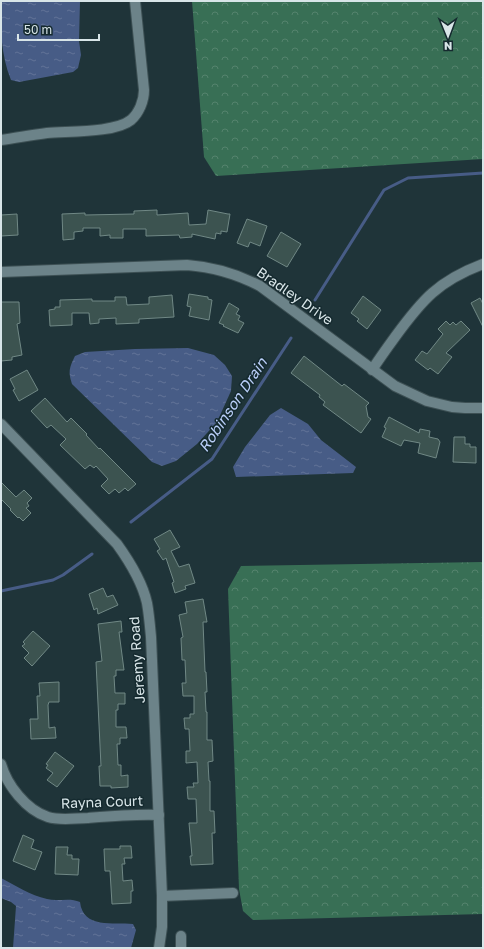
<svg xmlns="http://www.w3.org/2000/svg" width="484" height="949" font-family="'Golos Text',sans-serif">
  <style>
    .forest { fill: url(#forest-crowns) }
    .water { fill: url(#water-ripples) }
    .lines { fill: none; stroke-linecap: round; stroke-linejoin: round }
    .stream { stroke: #475c86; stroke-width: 3 }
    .building { fill: #3c5350; stroke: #708885 }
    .minor-casing { stroke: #3d5054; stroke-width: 12 }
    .minor { stroke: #6c8389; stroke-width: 10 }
    .labels { text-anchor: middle; stroke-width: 3; stroke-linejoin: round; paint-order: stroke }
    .street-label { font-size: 14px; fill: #d8e5e8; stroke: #152a2f }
    .water-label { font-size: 15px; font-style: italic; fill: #b9cef7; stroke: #152a2f }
  </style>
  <defs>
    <pattern id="forest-crowns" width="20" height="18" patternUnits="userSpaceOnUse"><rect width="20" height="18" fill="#386f55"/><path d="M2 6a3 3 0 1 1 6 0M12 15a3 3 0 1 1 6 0" fill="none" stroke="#54836d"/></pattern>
    <pattern id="water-ripples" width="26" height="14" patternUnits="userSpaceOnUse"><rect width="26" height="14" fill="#475c86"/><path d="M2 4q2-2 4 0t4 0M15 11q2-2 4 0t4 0" fill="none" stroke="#617397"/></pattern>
  </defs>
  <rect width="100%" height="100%" fill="#1f3439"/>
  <!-- forest -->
  <g class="forest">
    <path d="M192,1H483V159L216,176L204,157Z"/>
    <path d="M483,562V914L253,920L243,911L239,889L228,589L241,566Z"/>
  </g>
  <!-- water -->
  <g class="water">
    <path d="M1,1H80L79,41L81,55L78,68L73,72L19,82L11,80C1,56 0,26 1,1Z"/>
    <path d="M188,348L214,355L225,365L232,376L231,391L217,422L197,444L176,461L162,466L152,462L72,384C68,372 69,368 75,356L85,352L135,349Z"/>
    <path d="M281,408L308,424L321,440L356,467L353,473L236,477L233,467L245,447L270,415Z"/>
    <path d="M1,878C16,886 30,895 47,899C58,902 69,897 80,902C83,929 113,922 133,924L136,930L131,948H13L16,906L11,902L1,898Z"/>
  </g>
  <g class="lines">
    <!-- stream -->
    <g class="stream">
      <path d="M315,300L384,190L408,178L483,173"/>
      <path d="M131,522L212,459L291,338"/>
      <path d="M1,591L53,580L63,575L92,554"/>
    </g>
  </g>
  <!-- building -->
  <g class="building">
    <path d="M157,210V215L188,213L189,225L206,224L208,210L228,214H230L227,232L221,231V234L216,233L215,239L192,234V237L180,238L179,235L146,236V229H123V238H110V235L100,236V228H83V231L74,232V239L63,240L62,214L85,213V215L134,214V211Z"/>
    <path d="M17,214L18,235L1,236V215Z"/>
    <path d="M247,219L267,226L260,246L250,242L248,247L237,243Z"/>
    <path d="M281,232L301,244L287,267L267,256Z"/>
    <path d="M189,294L208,297V299L212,300L209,320L189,316L191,307L187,306Z"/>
    <path d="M172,295L174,317L139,319V323L116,324V318L99,319V323L90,324L89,313H72V325L50,326L49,310L55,309V307H60V300L92,299V301H115V297H126L127,305L149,304V297Z"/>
    <path d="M363,296L381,310L367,329L357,321L359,319L351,313Z"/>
    <path d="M480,298L483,304V327L471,303Z"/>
    <path d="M1,302H19L20,323L17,324L22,355L12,357V360L1,361Z"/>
    <path d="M229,303L239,309L236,314L240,316L238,320L244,323L238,333L223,326L224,325L219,323Z"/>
    <path d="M446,321L450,325L453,322L456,325L461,321L470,330L446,353L452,357L438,374L430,368L428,370L415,360L422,351L427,354L443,334L438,329Z"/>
    <path d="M304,356L342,386L344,384L369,403L366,406L368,417L371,419L361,433L323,405L325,402L319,397L320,395L291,373Z"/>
    <path d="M27,370L38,390L19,401L13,390L15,389L10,379Z"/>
    <path d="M45,398L67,422L71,418L87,434L86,435L99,449L100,448L136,484L128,491L125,488L119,493L115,489L109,494L101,486L108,479L96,466L94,468L90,465L85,469L60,445L66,439L51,425L47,428L31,411Z"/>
    <path d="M389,417L419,433L420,429L430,431L429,437L438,439L440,442L436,458L418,453L420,443L404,440L401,446L382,437L386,428L384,427Z"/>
    <path d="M454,437H465V444H470V447H476V463L453,462Z"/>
    <path d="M1,482L16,497L24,490L32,498L27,503L29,506L26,508L31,513L23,521L19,517L18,518L10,510L11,509L1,499Z"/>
    <path d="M170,530L180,547L171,551L179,567L189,564L195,583L185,586L186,589L175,593L172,583L174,582L166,558L163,560L157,551L160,549L154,539Z"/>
    <path d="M103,588L107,597L113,595L118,605L98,614L97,608L94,610L89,594Z"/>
    <path d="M203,599L207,622H203L205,672H206L207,692H205L206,712H207V740H212L213,761L208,762L209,781H210V811H214L215,833H212L213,864L191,865L190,856H192L189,823H197L196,799H188L187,787H194L193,783H198L197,762L186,763V751H190L189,729H185L184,718H190V714H194V696H183L182,683H186L185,660H182L181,638L183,637L179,615L187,613L185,602Z"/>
    <path d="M121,621L122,632H119L124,670H116V676H114L115,693H125V704H118V710H116V727H126L127,738H120V744H117L118,765H121V776L128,775V787L111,788V786H100L99,766H101L96,662L102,661L98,624Z"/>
    <path d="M33,631L50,646L32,666L24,658L29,653L22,646L25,644L23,642Z"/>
    <path d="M59,682V702H49L48,705L49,728L55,727L56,738L31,739L30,719H38L37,696H40L39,683Z"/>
    <path d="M55,752L74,766L57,787L47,780L53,773L46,768L48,765L46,764Z"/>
    <path d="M23,835L34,840L31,848L42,852L35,870L13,861Z"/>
    <path d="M120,846H131L132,858H124L125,864H122L123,881L132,880L133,891H131V903L112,904L110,871H105L104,849H120Z"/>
    <path d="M56,847H68L67,855H72V859H79L78,875L55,874Z"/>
  </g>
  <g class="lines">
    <defs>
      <g id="minor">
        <path d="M1,140C16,138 31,135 47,133C68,131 115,133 131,120C139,113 144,101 144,90L135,1"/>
        <path d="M1,272L187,265C214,267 237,274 260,286L395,386L427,401L452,407L465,408H483"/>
        <path d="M372,370C379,359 387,348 395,337C422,300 438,281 483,264"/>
        <path d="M1,424L117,544C130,562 142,581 147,603C149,614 150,626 151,637L162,896V927L159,948"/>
        <path d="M1,764C7,785 26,810 48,817C61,821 75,818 88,818C112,816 135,814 159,815"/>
        <path d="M162,896L233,893"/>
        <path d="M181,948V936"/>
      </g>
    </defs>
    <!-- minor casing -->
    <use href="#minor" class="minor-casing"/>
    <!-- minor -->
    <use href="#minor" class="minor"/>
  </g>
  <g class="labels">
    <!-- street labels -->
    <g class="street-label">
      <text transform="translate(295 296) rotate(35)" y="5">Bradley Drive</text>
      <text transform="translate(137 660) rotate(-94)" y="5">Jeremy Road</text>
      <text transform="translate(102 802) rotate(-2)" y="5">Rayna Court</text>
    </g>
    <!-- water labels -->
    <g class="water-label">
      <text transform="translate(233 405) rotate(-56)" y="5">Robinson Drain</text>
    </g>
  </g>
  <!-- border -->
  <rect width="484" height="949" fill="none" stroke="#d8e5e8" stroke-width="4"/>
  <!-- north arrow -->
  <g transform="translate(448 36) rotate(179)" stroke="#152a2f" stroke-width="3" paint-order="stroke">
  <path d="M0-3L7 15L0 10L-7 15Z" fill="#d8e5e8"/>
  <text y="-6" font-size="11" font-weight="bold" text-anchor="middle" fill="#d8e5e8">N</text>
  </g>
  <!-- scale -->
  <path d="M18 34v6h81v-6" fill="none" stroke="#d8e5e8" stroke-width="2"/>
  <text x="24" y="34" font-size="12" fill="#d8e5e8" stroke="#152a2f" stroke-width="3" paint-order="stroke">50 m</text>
</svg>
